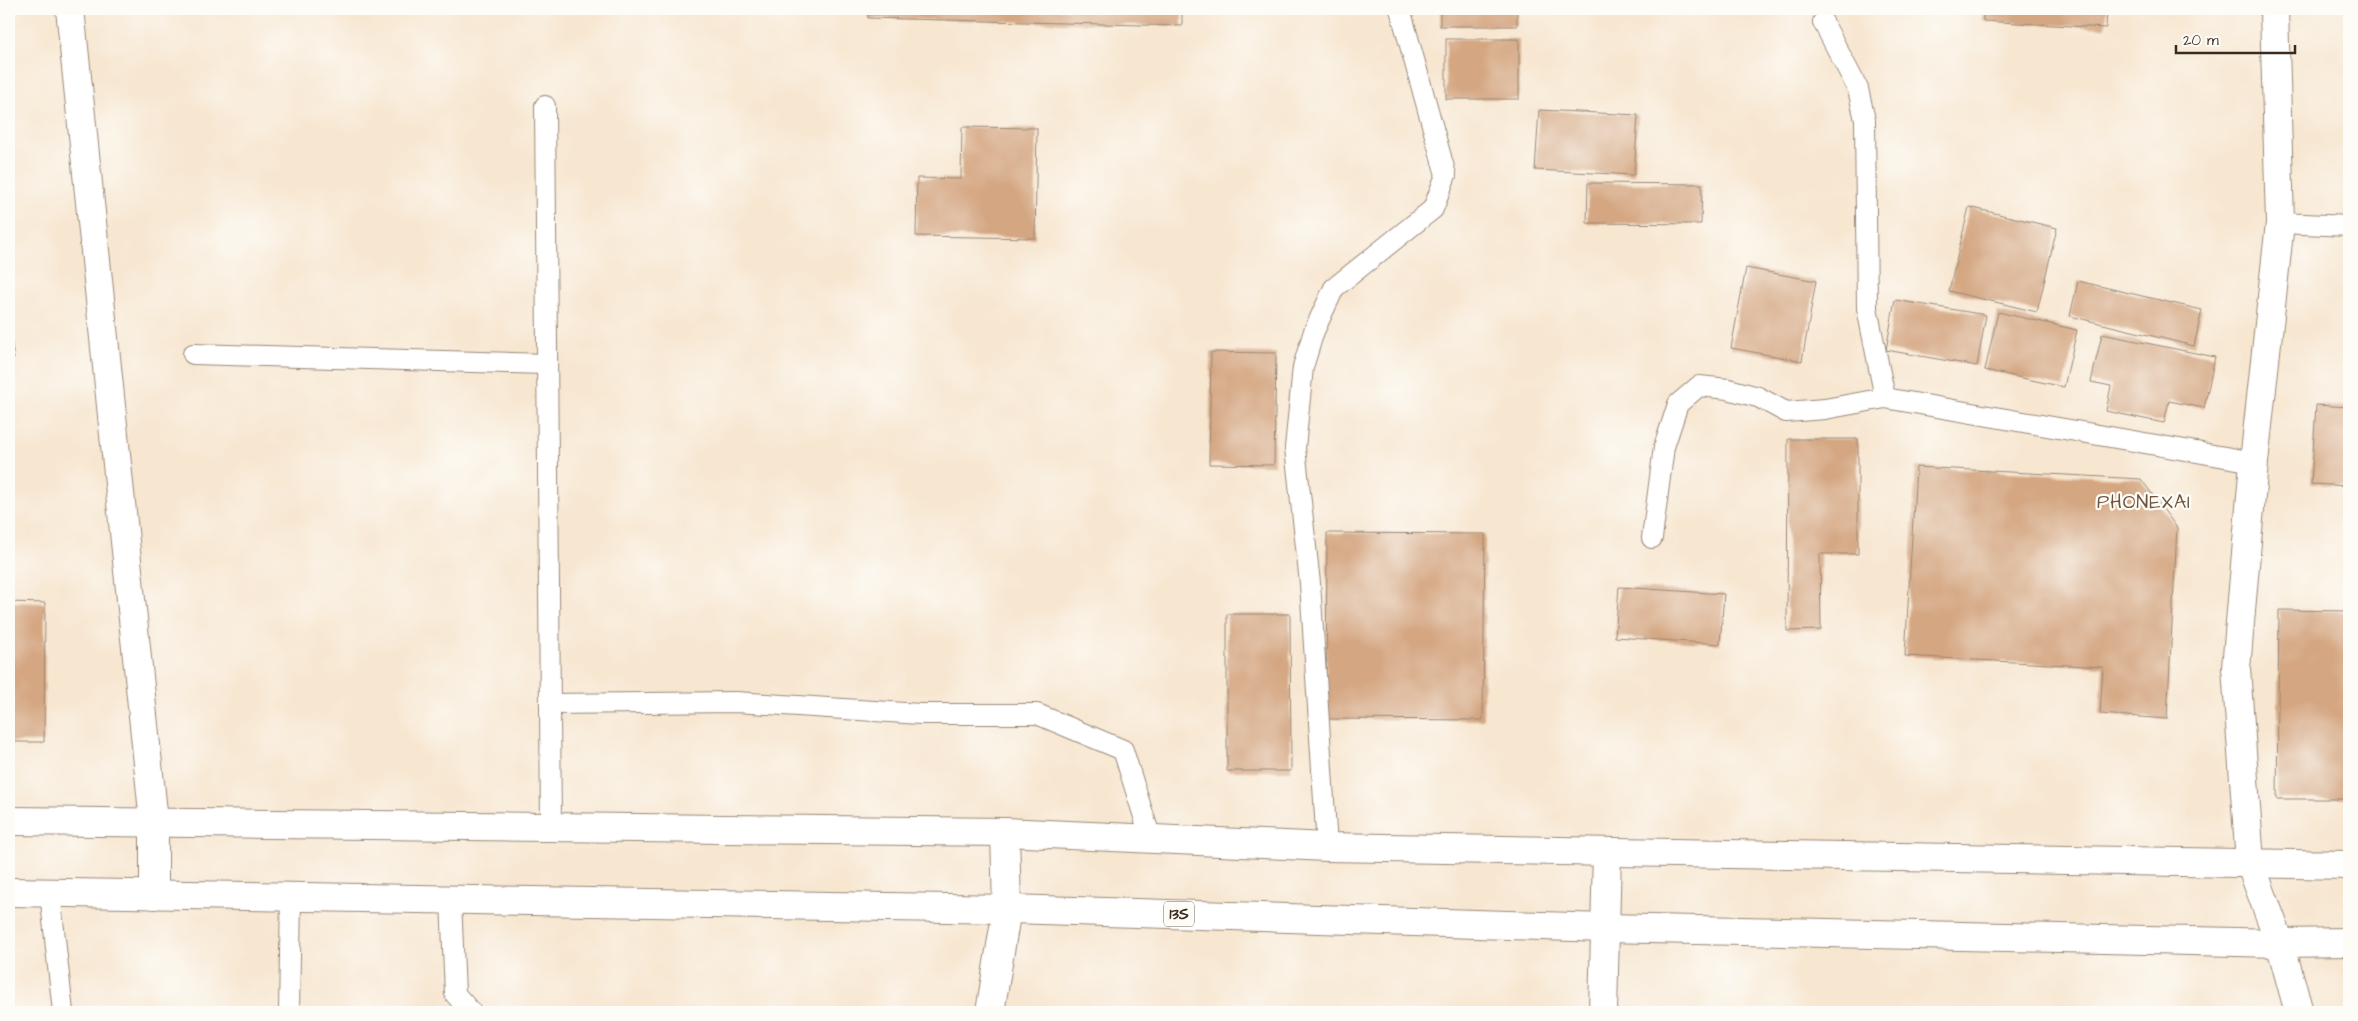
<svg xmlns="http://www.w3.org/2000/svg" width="2358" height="1021" font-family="'Architects Daughter',sans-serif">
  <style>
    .building { fill: #d4a681 }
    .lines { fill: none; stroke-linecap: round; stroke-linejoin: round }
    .service-casing { stroke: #987; stroke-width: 22 }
    .minor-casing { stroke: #987; stroke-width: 30 }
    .trunk-casing { stroke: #987; stroke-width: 30 }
    .service { stroke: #fff; stroke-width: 20 }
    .minor { stroke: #fff; stroke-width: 28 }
    .trunk { stroke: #fff; stroke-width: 28 }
    .labels { text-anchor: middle; stroke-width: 4.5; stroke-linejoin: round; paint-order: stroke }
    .shield { fill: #fdfcf7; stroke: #75695f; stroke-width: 1 }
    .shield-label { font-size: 15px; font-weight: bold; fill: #3b2a1e }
    .quarter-label { font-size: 19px; letter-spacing: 1px; fill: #715541; stroke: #fdfcf7 }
  </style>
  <rect width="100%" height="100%" fill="#fdfcf7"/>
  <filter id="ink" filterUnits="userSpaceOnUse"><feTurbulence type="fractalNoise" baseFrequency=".02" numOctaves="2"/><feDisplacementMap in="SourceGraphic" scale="10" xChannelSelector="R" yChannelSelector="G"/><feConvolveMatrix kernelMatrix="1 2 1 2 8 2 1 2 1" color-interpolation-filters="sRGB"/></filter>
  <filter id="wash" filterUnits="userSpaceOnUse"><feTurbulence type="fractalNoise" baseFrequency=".0096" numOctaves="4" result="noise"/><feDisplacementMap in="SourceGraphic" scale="20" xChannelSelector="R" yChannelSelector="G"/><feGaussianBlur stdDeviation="1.12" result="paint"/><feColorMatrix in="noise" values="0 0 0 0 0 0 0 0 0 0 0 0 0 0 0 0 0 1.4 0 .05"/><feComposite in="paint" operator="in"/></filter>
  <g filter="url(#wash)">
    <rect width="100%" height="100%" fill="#f7e6d0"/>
    <g id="blocks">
      <!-- building -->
      <g class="building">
        <path d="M868,9H1182V26L868,18Z"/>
        <rect x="1440" y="9" width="77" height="17"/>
        <path d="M1983,9H2107L2106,28L1983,21Z"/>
        <rect x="1446" y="39" width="73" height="60"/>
        <path d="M1539,110L1638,115L1634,175L1535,170Z"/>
        <path d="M962,127L1037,128L1035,238L916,236L917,178L961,179Z"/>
        <path d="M1588,183L1702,184L1701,224L1587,223Z"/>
        <path d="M1969,207L2057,228L2037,312L1949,291Z"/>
        <path d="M1746,268L1816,281L1802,361L1731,348Z"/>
        <path d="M2078,281L2202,310L2194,346L2070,316Z"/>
        <path d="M1895,300L1986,315L1977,366L1886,350Z"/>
        <path d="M1998,312L2077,330L2064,387L1985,370Z"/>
        <path d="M9,324L14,359H9Z"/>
        <path d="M2102,334L2215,357L2204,408L2169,401L2164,423L2106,411L2111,386L2091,382Z"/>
        <path d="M1211,352L1276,353L1274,465L1209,464Z"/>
        <path d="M2316,405L2349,407V486L2311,484Z"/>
        <path d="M1788,439H1858V554H1820L1821,630L1787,631Z"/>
        <path d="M1916,467L2141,479L2177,528L2167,719L2100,714L2103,667L1905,656Z"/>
        <path d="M1327,533L1485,534L1483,720L1326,719Z"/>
        <path d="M1619,587L1724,594L1720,644L1615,637Z"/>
        <path d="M9,602L45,603L44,742H9Z"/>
        <path d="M2279,610L2349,611V799H2277Z"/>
        <path d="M1227,614H1290L1291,771H1227Z"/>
      </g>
    </g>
  </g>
  <g filter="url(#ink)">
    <use href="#blocks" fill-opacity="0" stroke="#987" stroke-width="1"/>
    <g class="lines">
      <defs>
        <g id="service">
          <path d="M1823,22L1858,89L1865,120L1867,308L1885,398"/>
          <path d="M545,106L551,827"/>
          <path d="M2280,223L2349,226"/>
          <path d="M193,354L547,364"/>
          <path d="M1652,538L1664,447L1678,404L1699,386L1728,389L1758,397L1786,412L1825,409L1885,398L2254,462"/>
          <path d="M550,704L736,702L920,714H1037L1123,750L1151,839"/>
          <path d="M1327,847L1310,583L1295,448L1303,367L1314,331L1334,288L1433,209L1446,175L1400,9"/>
          <path d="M50,893L63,1012"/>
          <path d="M451,900L455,994L471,1012"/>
          <path d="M289,1012L291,897"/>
        </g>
        <g id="minor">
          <path d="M70,9L154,822V895"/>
          <path d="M2274,9L2280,223L2254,462L2236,668L2250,863L2280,943L2299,1012"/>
          <path d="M990,1012L1007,909L1005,832"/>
          <path d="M1603,1012L1607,853"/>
        </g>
        <g id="trunk">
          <path d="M9,821L1005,832L1327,847L2349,865"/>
          <path d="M9,892L1007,909L1606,928L2280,943L2349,942"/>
        </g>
      </defs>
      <!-- service casing -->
      <use href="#service" class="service-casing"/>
      <!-- minor casing -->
      <use href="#minor" class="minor-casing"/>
      <!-- trunk casing -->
      <use href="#trunk" class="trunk-casing"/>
      <!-- service -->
      <use href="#service" class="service"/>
      <!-- minor -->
      <use href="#minor" class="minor"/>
      <!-- trunk -->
      <use href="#trunk" class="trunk"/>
    </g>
  </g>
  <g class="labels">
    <!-- shield labels -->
    <rect class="shield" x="1164" y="901.5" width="30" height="25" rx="4"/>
    <g class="shield-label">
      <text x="1179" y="919">13S</text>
    </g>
    <!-- quarter labels -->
    <g class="quarter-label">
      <text x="2144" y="508">PHONEXAI</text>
    </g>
  </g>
  <!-- margin -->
  <rect width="2358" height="1021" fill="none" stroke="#fdfcf7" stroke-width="30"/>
  <!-- scale -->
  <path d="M2176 45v8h119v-8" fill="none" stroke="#3b2a1e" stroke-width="2.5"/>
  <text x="2183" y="45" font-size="15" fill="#3b2a1e" stroke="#fdfcf7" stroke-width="4" paint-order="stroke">20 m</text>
</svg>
